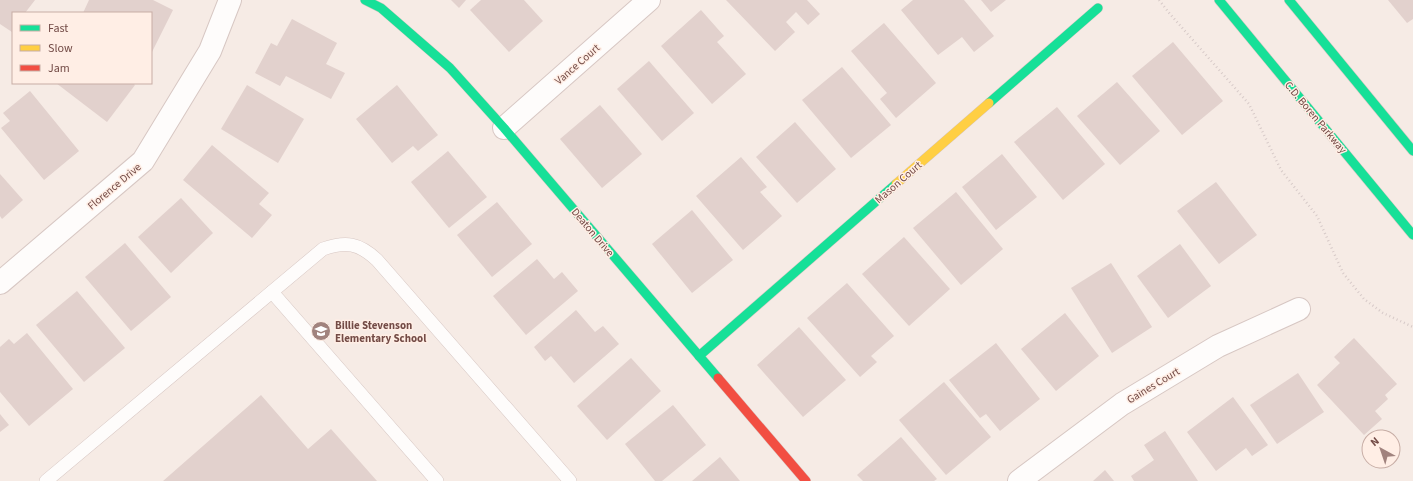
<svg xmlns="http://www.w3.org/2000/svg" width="1413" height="481" font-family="'Source Sans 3',sans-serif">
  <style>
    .building { fill: #e2d1cd }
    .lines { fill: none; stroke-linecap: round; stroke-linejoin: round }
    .lane-casing { stroke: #d7c7c3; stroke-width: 14 }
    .street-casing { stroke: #d7c7c3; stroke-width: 24 }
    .fast-casing { stroke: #d6c6c2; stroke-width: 10 }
    .slow-casing { stroke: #d6c6c2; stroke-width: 10 }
    .jam-casing { stroke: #d6c6c2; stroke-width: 10 }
    .path { stroke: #d7cac8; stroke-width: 2.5; stroke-dasharray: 1 3; stroke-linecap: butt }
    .lane { stroke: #fefcfb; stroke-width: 13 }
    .street { stroke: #fefcfb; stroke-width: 22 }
    .fast { stroke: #16e098; stroke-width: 9 }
    .slow { stroke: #ffcf43; stroke-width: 9 }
    .jam { stroke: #f24e42; stroke-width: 9 }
    .labels { text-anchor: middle; stroke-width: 3; stroke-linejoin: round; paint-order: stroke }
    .street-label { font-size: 11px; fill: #734b46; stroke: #ffeee5 }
    .poi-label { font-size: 11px; font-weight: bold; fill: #734b46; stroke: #ffeee5; text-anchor: start }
  </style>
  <rect width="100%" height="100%" fill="#f6ebe5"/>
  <!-- building -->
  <g class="building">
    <path d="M0,0H35L25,13H13V30L12,32L0,24Z"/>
    <path d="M89,0H153L173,10L152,52L151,51V13H83Z"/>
    <path d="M451,0H466L459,8Z"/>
    <path d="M481,0H524L543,21L509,52L470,10Z"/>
    <path d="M726,0H807L820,14L808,25L796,12L786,22L795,32L775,51Z"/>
    <path d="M913,0H964L994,36L974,52L962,37L938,55L901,10Z"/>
    <path d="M981,0H1006L991,12Z"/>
    <path d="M1388,0H1413V19L1407,23Z"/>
    <path d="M701,10L724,36L717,42L746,74L712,104L661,46Z"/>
    <path d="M292,19L337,43L326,64L345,73L331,99L286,76L280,86L255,73L271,43L277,46Z"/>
    <path d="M884,23L936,83L896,118L880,99L887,93L851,51Z"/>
    <path d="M1173,42L1223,101L1182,135L1132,76Z"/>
    <path d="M649,61L694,113L662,141L617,89Z"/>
    <path d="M842,67L891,125L851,158L802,100Z"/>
    <path d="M1117,82L1160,131L1120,165L1077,116Z"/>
    <path d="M56,83H133L135,85L107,122Z"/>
    <path d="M247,85L304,119L278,163L221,129Z"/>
    <path d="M397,85L438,135L418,151L413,146L392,163L356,119Z"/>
    <path d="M30,91L79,151L44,180L1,128L10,121L3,113Z"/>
    <path d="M600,105L642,154L602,188L560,139Z"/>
    <path d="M1057,107L1105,164L1063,200L1014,142Z"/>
    <path d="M795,122L836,169L797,203L756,157Z"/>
    <path d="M212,145L269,193L259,204L272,215L252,238L183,180Z"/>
    <path d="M448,151L487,197L449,228L411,182Z"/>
    <path d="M1002,154L1037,197L996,230L962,187Z"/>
    <path d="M741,157L767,187L760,192L782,216L743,250L696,196Z"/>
    <path d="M0,174L23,200L2,219L0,216Z"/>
    <path d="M1216,182L1257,235L1219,264L1177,211Z"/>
    <path d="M956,192L1003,249L961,285L913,228Z"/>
    <path d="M181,198L213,233L171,273L138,237Z"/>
    <path d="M497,202L532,244L492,277L457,235Z"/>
    <path d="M692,210L733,260L692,293L652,244Z"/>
    <path d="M904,237L950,289L909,326L862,274Z"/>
    <path d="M125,243L171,297L131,331L85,277Z"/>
    <path d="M1180,244L1211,286L1168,318L1137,276Z"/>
    <path d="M537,259L554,279L562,272L578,291L526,335L493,296Z"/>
    <path d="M1111,263L1152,327L1112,353L1071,288Z"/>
    <path d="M847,283L894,336L871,356L877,362L860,377L807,318Z"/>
    <path d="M77,291L125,348L84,382L36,325Z"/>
    <path d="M576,310L595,332L603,326L619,344L574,383L551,356L545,361L534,347Z"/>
    <path d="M1065,313L1099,356L1056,391L1021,349Z"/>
    <path d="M799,327L846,380L803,417L757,365Z"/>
    <path d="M27,333L73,389L29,426L0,392V347L9,339L14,344Z"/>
    <path d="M1354,338L1397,384L1385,395L1388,399L1375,411L1382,419L1364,435L1317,385L1340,363L1334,357Z"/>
    <path d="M996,343L1040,399L1000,431L986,414L980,418L949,380Z"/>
    <path d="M631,358L661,391L607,440L577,406Z"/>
    <path d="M1298,373L1324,412L1277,444L1250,405Z"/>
    <path d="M944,382L991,437L946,475L899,420Z"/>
    <path d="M261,395L308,449L331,429L377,481H163Z"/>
    <path d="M1233,397L1268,445L1252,456L1246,448L1216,471L1187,432Z"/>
    <path d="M673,405L706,445L662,481H655L625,444Z"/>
    <path d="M0,414L9,425L0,432Z"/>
    <path d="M1165,431L1198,481H1134L1131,476L1154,460L1144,445Z"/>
    <path d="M901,437L937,479L934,481H863L857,475Z"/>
    <path d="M720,457L740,481H692Z"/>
    <path d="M1105,470L1114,481H1093Z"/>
  </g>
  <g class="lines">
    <defs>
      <g id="lane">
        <path d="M272,292L437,481"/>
        <path d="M46,481L323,249C346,241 359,243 377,260L570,481"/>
      </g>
      <g id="street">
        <path d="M504,128L649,0"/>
        <path d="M0,283L143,161L210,51L230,0"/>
        <path d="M1019,481L1122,404L1218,346L1299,309"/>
      </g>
      <g id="fast">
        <path d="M365,0L381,8L450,68L504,128L718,378"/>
        <path d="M1219,0L1413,235"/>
        <path d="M1289,0L1413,151"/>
        <path d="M989,103L1098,8"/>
        <path d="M699,356L896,184"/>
      </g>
      <path id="slow" d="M896,184L989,103"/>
      <path id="jam" d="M718,378L806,481"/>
    </defs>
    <!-- lane casing -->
    <use href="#lane" class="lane-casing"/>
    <!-- street casing -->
    <use href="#street" class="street-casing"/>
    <!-- fast casing -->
    <use href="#fast" class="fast-casing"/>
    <!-- slow casing -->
    <use href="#slow" class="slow-casing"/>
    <!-- jam casing -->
    <use href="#jam" class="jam-casing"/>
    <!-- path -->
    <path class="path" d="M1159,0L1170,14L1249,104L1281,170L1317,216L1343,273L1364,299L1383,313L1413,327"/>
    <!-- lane -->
    <use href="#lane" class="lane"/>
    <!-- street -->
    <use href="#street" class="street"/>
    <!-- fast -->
    <use href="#fast" class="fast"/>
    <!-- slow -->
    <use href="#slow" class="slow"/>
    <!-- jam -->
    <use href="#jam" class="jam"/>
  </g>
  <!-- icons -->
  <defs>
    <symbol id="school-disc" viewBox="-11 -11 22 22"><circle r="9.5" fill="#a1837e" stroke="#ffeee5"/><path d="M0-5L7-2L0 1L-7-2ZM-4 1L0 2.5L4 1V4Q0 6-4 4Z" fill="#fff"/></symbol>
  </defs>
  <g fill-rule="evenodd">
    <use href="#school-disc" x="310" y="320" width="22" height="22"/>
  </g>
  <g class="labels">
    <!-- street labels -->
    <g class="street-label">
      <text transform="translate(577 64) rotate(-41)" y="4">Vance Court</text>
      <text transform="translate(1316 117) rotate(50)" y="4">C.D. Boren Parkway</text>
      <text transform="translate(898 182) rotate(-41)" y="4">Mason Court</text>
      <text transform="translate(114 186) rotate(-40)" y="4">Florence Drive</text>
      <text transform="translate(593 232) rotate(50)" y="4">Deaton Drive</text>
      <text transform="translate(1153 385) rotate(-31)" y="4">Gaines Court</text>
    </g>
    <!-- poi labels -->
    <g class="poi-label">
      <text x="335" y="329">Billie Stevenson<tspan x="335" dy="13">Elementary School</tspan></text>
    </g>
  </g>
  <!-- legend -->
  <rect x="12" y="12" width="140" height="72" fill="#ffeee5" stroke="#c7ada5"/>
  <rect x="20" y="25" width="20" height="6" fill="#16e098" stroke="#c7ada5"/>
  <text x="48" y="32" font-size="12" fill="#734b46">Fast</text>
  <rect x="20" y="45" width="20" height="6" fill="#ffcf43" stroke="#c7ada5"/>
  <text x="48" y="52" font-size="12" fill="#734b46">Slow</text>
  <rect x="20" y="65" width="20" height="6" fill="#f24e42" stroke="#c7ada5"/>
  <text x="48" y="72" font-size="12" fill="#734b46">Jam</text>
  <!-- north arrow -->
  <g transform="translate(1381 449) rotate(320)"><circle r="19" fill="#ffeee5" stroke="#c7ada5"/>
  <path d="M0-3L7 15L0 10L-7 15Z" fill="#a1837e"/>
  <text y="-6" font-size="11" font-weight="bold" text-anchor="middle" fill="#734b46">N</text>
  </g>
</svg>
